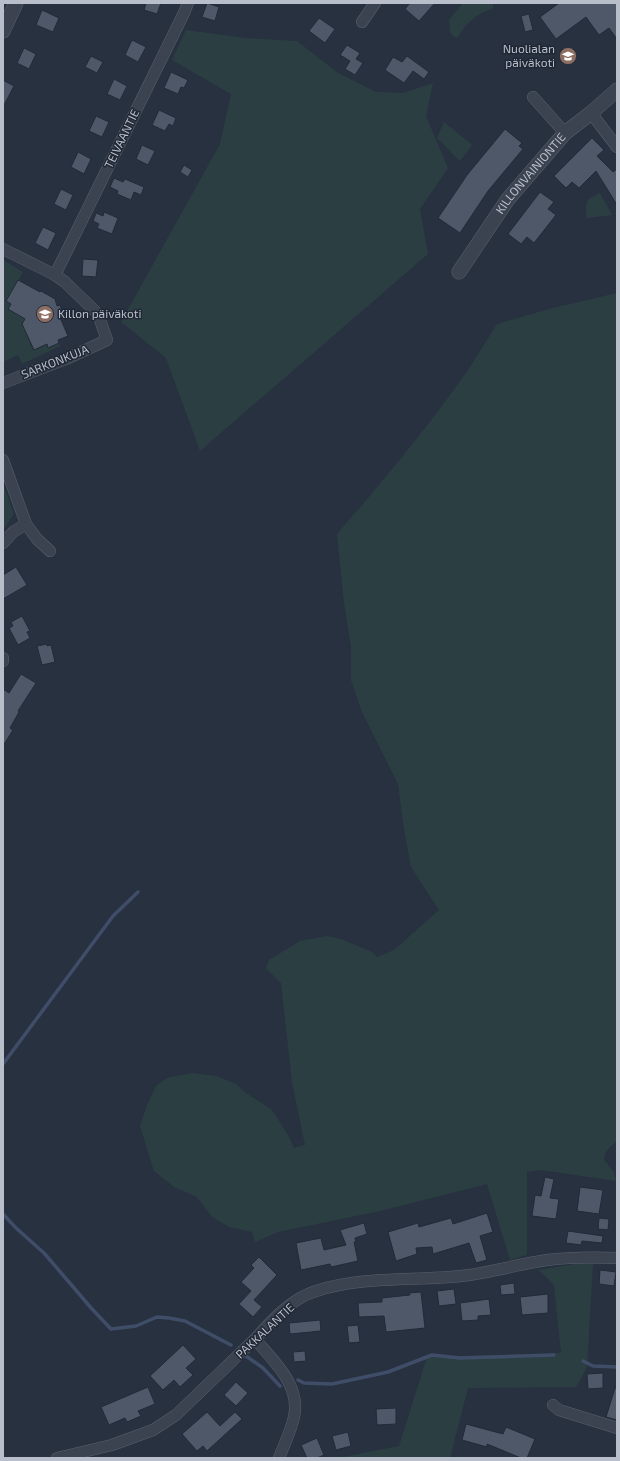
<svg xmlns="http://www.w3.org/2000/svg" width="620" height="1461" font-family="'Exo 2',sans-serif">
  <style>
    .green { fill: #2b3f42 }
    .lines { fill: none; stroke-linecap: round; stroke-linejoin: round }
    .stream { stroke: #3f4d68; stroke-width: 3.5 }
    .building { fill: #4e5869; stroke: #222a37 }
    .minor-casing { stroke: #59616d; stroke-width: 12 }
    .tertiary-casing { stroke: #59616d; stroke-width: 15 }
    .minor { stroke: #3c4350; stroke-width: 11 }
    .tertiary { stroke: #3c4350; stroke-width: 14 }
    .labels { text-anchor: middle; stroke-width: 3; stroke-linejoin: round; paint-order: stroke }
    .poi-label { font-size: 12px; fill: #b8beca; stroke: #202835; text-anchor: end }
    .street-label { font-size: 12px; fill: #b8beca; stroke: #202835 }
  </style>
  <rect width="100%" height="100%" fill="#283140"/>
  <!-- green -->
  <g class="green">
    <path d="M463,3H493V8L478,15L466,25L458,37H454L450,32L449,20Z"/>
    <path d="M186,30L245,38L297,41L338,73L376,92L403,93L433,83L426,116L448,168L420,209L428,254L200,451L166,358L121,322L220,144L231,94L172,60Z"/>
    <path d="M444,122L472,145L460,161L437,138Z"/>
    <path d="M600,193L612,215L586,218C586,200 584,201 600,193Z"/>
    <path d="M3,260L23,272L7,301L11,304L25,319L21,325L27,329L25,331L33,350L47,344L48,347L59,343L60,346L22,364L18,355L3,362Z"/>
    <path d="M617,293V1141C609,1147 605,1151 604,1160L614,1172L616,1181L541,1170L527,1172V1255L510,1260L487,1184L380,1211L278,1232L255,1242L252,1232L229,1227L212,1217L197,1197L174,1187L154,1171L140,1126L147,1105L156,1086L167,1078L192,1073L216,1076L236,1084L246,1093L272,1110L288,1135L294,1148L305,1145L292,1082L281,983L266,968L269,960L300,941L327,936L341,939L372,952L377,957L394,950L439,910L411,867L404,829L398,784L362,712L351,680V647L344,603L337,534C383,481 428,427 468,370C478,355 487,339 497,324L553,308Z"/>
    <path d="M3,484L14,514L3,530Z"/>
    <path d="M575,1264H593L587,1367L576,1387L468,1388L450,1458H338L399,1446L427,1357L561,1353L554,1285L539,1270Z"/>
  </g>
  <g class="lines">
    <!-- stream -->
    <g class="stream">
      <path d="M3,1064L113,916L138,892"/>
      <path d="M3,1214L16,1228L44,1253L92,1309L111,1329L136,1326L157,1317L169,1318L185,1321L231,1345"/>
      <path d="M246,1356L263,1368L280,1386"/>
      <path d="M583,1361L593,1366L617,1367"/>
      <path d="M298,1380L304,1383L332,1384L388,1372L432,1355L460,1358L554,1355"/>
    </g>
  </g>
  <!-- building -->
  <g class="building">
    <path d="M146,3H161L157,14L144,10Z"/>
    <path d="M207,3L219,7L215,21L202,17Z"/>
    <path d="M410,3H435L419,21L405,9Z"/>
    <path d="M559,3H617V39L609,28L599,35L586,17L556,39L540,17Z"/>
    <path d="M42,10L59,18L53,32L36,25Z"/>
    <path d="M529,14L533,30L525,32L521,16Z"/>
    <path d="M319,18L335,29L325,43L309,31Z"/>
    <path d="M132,40L146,47L138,62L125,55Z"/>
    <path d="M347,45L360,53L356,59L363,63L355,75L345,69L350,61L340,55Z"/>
    <path d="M24,48L36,54L29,69L17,63Z"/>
    <path d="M91,56L103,62L97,73L85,67Z"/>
    <path d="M407,56L429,72L424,79L413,71L404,83L385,70L393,57L402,62Z"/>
    <path d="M171,72L188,80L184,88L181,87L178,94L164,88Z"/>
    <path d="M114,79L127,86L120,100L107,94Z"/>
    <path d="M3,80L14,86L3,107Z"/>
    <path d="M159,110L176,118L173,126L169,124L165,131L152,125Z"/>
    <path d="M96,116L109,122L102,137L89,131Z"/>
    <path d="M505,129L522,143L519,146L523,149L488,191L460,233L438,218L467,175Z"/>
    <path d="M592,138L604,150L597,156L613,172L617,169V205L596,171L579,188L572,182L566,188L554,176Z"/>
    <path d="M142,145L155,151L148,165L136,159Z"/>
    <path d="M78,152L91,159L84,174L71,167Z"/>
    <path d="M184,165L192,170L188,177L180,172Z"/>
    <path d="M114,178L123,182L125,179L144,187L141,195L134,192L131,200L117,194L118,191L110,187Z"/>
    <path d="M61,189L73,195L66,210L54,204Z"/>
    <path d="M540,192L554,202L548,209L556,215L534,243L527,237L521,244L508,234Z"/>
    <path d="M104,212L118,218L112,234L97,228L99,224L93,221L96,213L103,216Z"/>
    <path d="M43,227L56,233L48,250L35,243Z"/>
    <path d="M83,259L98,260L96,277L82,276Z"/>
    <path d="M18,280L40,292L41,291L55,299L57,306L60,305L63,313L59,315L68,336L58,340L59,343L48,348L47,344L34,350L22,324L25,319L8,309L11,304L6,301Z"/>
    <path d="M16,567L27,585L3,599V575Z"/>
    <path d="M22,616L30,631L27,632L30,638L18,645L9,628L13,626L11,622Z"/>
    <path d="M47,644V646L51,645L55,662L42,665L37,646Z"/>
    <path d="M21,674L36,683L18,711L19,712L10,728L13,730L3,746V689L9,693Z"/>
    <path d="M545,1177L554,1179L550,1198L559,1199L556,1219L532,1216L535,1195L541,1196Z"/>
    <path d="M580,1187L603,1190L599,1214L577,1211Z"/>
    <path d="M487,1213L493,1232L480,1236L487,1260L476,1263L469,1243L433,1254L432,1247L416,1248L417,1254L396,1261L388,1232L418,1223L419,1227L451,1218L453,1224Z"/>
    <path d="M599,1218L609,1219L608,1230L598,1229Z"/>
    <path d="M364,1223L367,1234L355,1238L356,1242H354L358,1261L331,1267L330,1264L301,1270L296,1243L321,1238L324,1250L346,1245L340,1230Z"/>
    <path d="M568,1231L603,1236L602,1243L582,1241L581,1245L566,1243Z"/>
    <path d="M259,1257L277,1275L254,1300L262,1307L253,1317L239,1304L251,1291L241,1282L254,1268L251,1265Z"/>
    <path d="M600,1270L616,1272L614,1286L599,1284Z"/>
    <path d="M514,1283L515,1294L501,1295L500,1285Z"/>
    <path d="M454,1289L456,1304L439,1306L437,1291Z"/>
    <path d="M421,1292L425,1328L386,1332L384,1316L359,1317L358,1303L382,1302V1298L410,1295L409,1293Z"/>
    <path d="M548,1294V1313L522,1315L520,1297Z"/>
    <path d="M489,1299L491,1315L478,1316V1320L462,1321L460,1303Z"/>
    <path d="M320,1320L321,1331L290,1334L289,1323Z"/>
    <path d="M358,1325L360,1342L349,1343L347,1326Z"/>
    <path d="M183,1345L196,1359L186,1368L193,1375L180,1387L174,1380L163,1390L150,1376Z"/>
    <path d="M305,1351L306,1361L294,1362L293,1352Z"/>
    <path d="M603,1373V1388L588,1389L587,1374Z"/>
    <path d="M236,1382L248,1393L236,1406L224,1395Z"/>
    <path d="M148,1387L155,1404L138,1411L141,1416L127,1422L125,1418L109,1425L101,1407Z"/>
    <path d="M615,1388H617V1420L606,1417Z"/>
    <path d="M396,1408V1424L377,1425L376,1409Z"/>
    <path d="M207,1412L220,1426L235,1412L242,1419L207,1451L203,1446L197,1451L182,1434Z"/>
    <path d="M466,1424L503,1434L506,1427L535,1439L527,1458H521L487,1444V1447L462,1440Z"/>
    <path d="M348,1432L351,1446L336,1450L332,1436Z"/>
    <path d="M317,1438L324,1455L317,1458H307L301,1445Z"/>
  </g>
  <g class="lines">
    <defs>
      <g id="minor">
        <path d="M362,22L375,3"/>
        <path d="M533,97L565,133"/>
        <path d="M591,113L617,147"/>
        <path d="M3,249L55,275L65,282L98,314L107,340L66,359L3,383"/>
        <path d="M55,275L184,13L188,3"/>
        <path d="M3,460L26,524L37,539L50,551"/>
        <path d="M3,543L13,532L26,524"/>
        <path d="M3,658V661"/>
        <path d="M255,1339C274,1362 301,1385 294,1417C291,1431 284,1445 279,1458"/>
        <path d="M553,1405L559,1410L617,1428"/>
        <path d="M57,1458L112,1445L153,1430L176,1415L255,1339C271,1321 292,1298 316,1291C362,1276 414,1281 461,1276C490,1273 518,1264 547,1260C572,1257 592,1257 617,1258"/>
      </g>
      <g id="tertiary">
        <path d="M3,31L16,3"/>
        <path id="s1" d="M459,272L508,199L565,133L591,113L617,90"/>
      </g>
    </defs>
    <!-- minor casing -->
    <use href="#minor" class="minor-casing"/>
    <!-- tertiary casing -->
    <use href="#tertiary" class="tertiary-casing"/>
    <!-- minor -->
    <use href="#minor" class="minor"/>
    <!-- tertiary -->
    <use href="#tertiary" class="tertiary"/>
  </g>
  <!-- icons -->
  <defs>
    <symbol id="school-disc" viewBox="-11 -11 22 22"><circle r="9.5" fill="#8d6e63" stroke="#202835"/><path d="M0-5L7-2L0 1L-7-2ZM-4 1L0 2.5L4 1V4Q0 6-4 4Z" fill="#fff"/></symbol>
  </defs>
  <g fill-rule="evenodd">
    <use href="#school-disc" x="558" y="46" width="20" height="20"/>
    <use href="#school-disc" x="35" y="304" width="20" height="20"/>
  </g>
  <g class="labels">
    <!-- poi labels -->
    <g class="poi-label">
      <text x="555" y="53">Nuolialan<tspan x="555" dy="14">päiväkoti</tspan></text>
      <text x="58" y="318" text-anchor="start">Killon päiväkoti</text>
    </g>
    <!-- street labels -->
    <g class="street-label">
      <text transform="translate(122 139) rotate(-64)" y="4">TEIVAANTIE</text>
      <text dy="4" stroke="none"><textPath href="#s1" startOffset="122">KILLONVAINIONTIE</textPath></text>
      <text transform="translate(55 362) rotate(-22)" y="4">SARKONKUJA</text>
      <text transform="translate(265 1331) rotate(-43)" y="4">PAKKALANTIE</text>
    </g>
  </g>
  <!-- border -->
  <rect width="620" height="1461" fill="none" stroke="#b8beca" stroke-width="8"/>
</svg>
